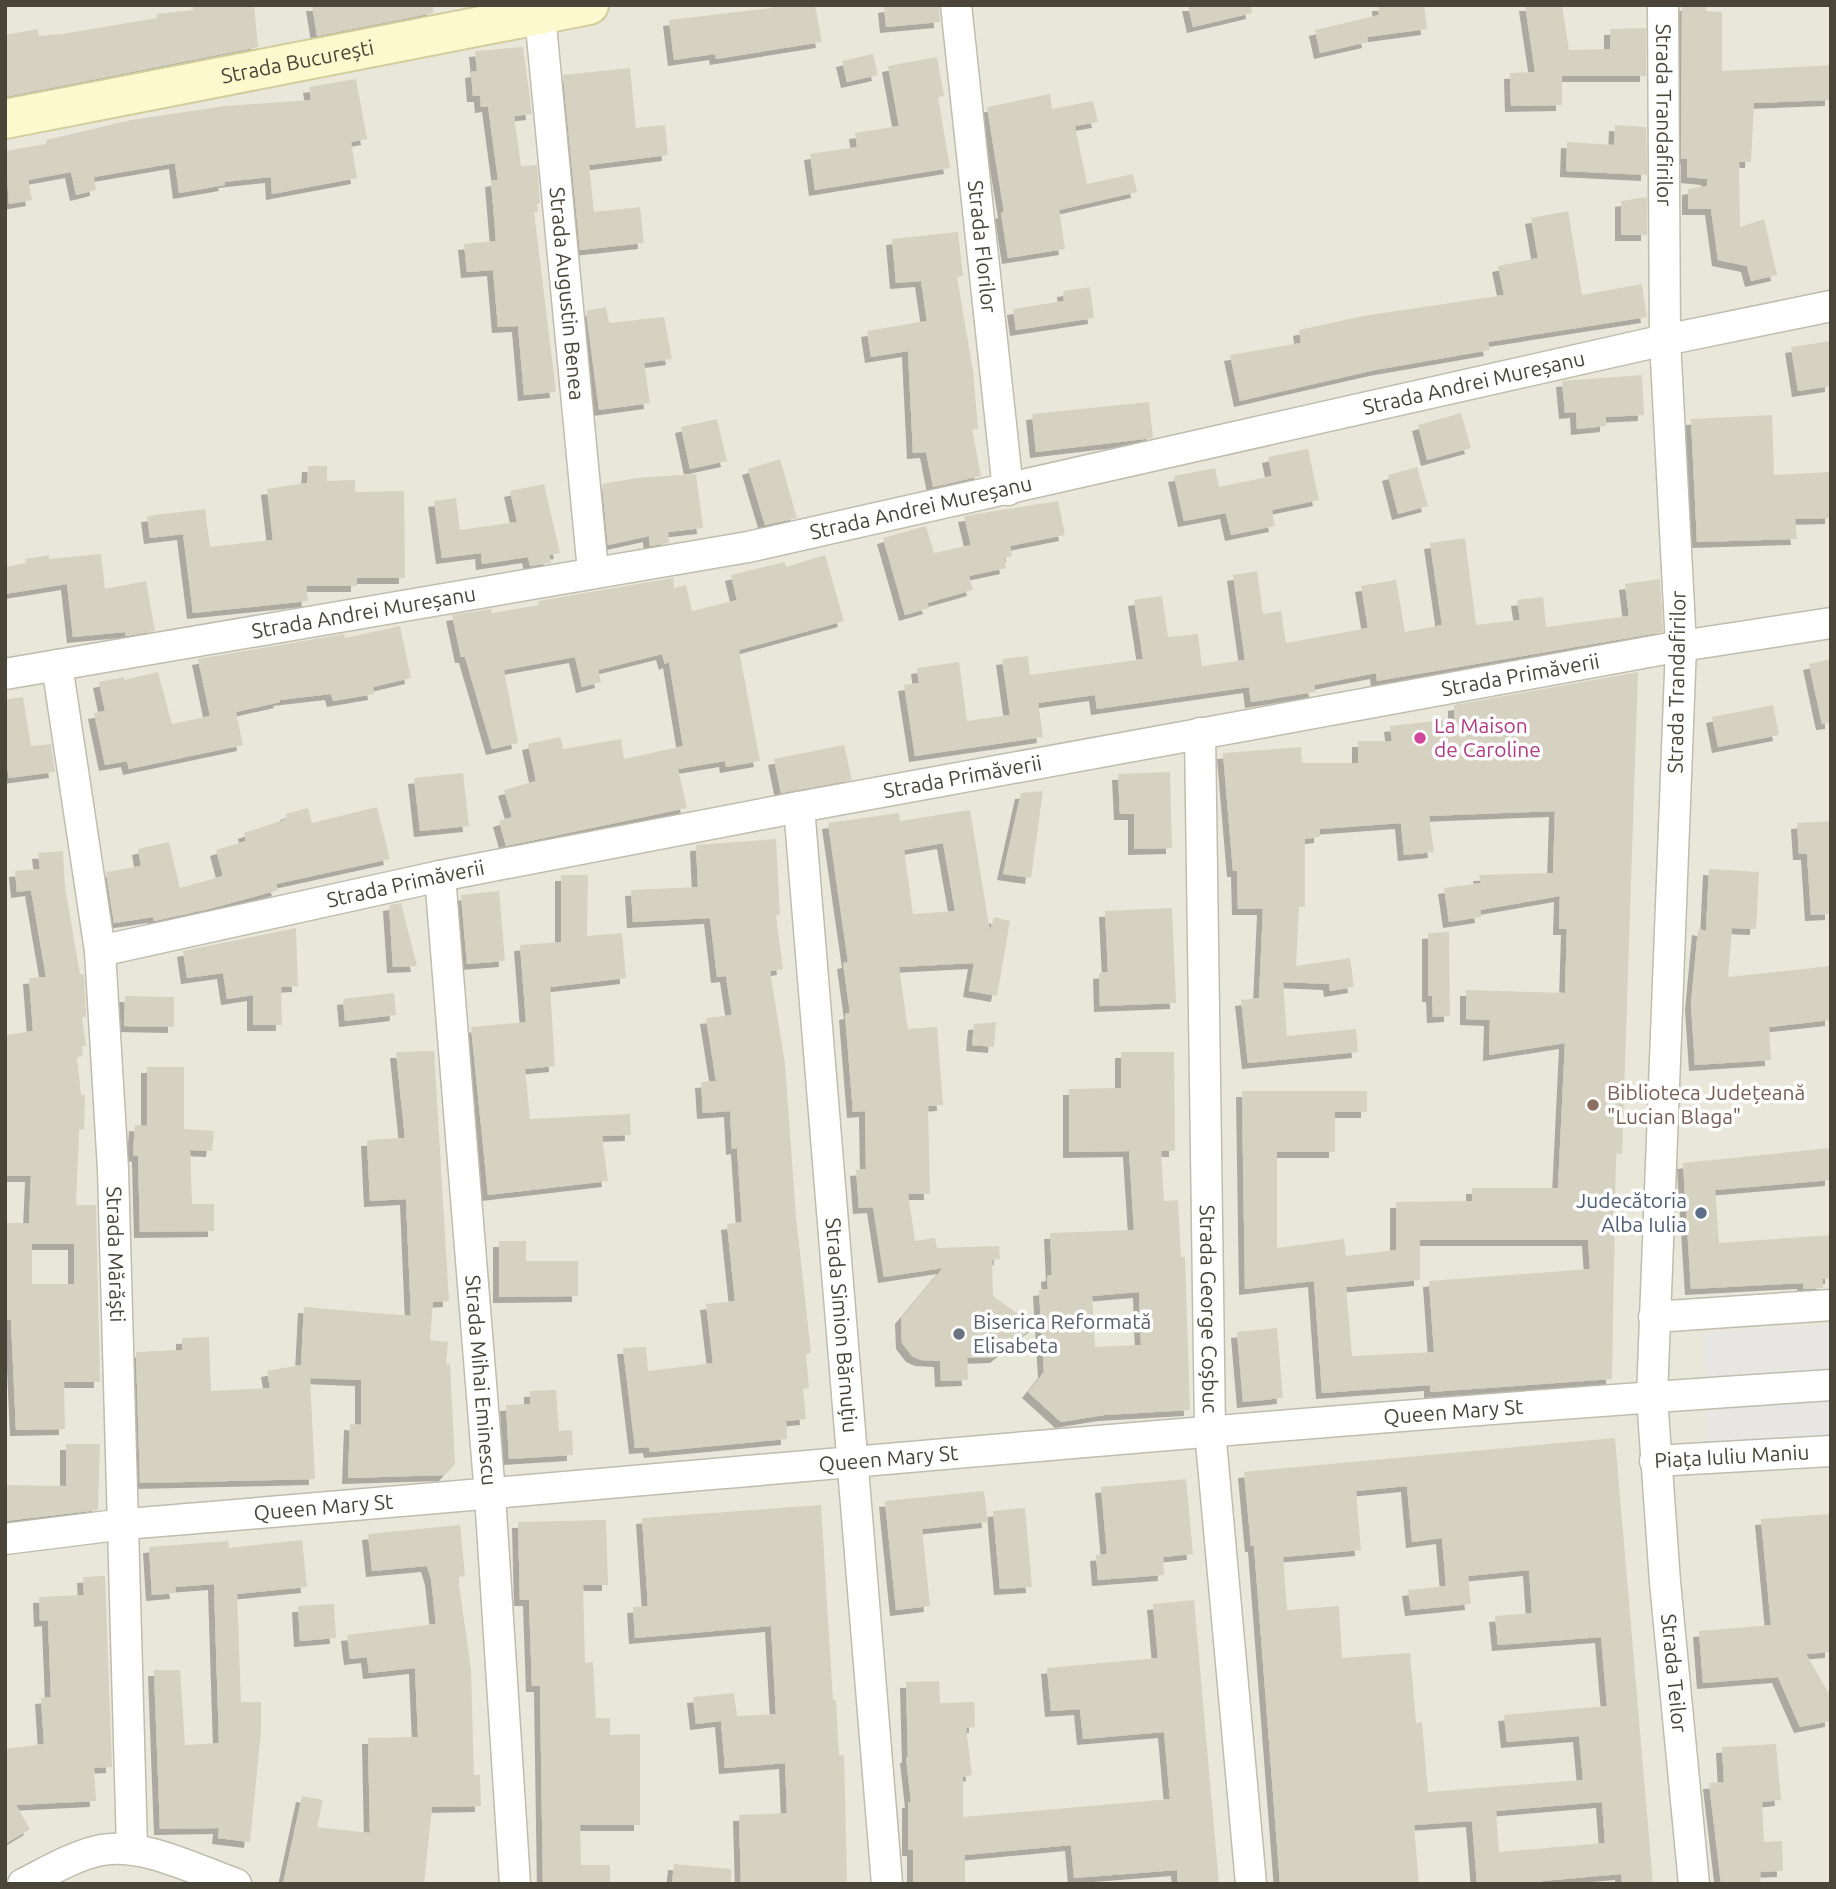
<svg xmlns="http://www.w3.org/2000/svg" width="1836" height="1889" font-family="Ubuntu,sans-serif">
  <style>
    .residential { fill: #e9e7da }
    .parking { fill: #e7e6e3 }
    .building { fill: #d6d2c1; fill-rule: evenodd; filter: url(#shadow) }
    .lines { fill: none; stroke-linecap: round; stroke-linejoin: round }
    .minor-casing { stroke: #c0bdae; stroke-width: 33 }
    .secondary-casing { stroke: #d2cd9d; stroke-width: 42 }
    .minor { stroke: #fff; stroke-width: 30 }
    .secondary { stroke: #fcf9ce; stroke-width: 38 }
    .hotel-dot { fill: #d1479c; stroke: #fff; stroke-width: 2.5 }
    .education-dot { fill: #8d6e63; stroke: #fff; stroke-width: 2.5 }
    .service-dot { fill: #5c6f8a; stroke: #fff; stroke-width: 2.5 }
    .worship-dot { fill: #6b7280; stroke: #fff; stroke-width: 2.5 }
    .labels { text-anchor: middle; stroke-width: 7; stroke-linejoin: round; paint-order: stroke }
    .street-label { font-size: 21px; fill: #494639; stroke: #fff }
    .hotel-label { font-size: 21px; fill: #b23c85; stroke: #fff; text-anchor: start }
    .education-label { font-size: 21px; fill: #785e54; stroke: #fff; text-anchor: start }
    .service-label { font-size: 21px; fill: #4e5e75; stroke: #fff; text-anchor: end }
    .worship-label { font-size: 21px; fill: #5b616d; stroke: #fff; text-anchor: start }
  </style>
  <defs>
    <filter id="shadow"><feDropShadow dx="-6" dy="6" stdDeviation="0" flood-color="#0004"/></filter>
  </defs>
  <rect width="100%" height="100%" fill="#f5f4ec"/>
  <!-- residential -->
  <rect class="residential" x="5" y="5" width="1826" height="1879"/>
  <!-- parking -->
  <g class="parking">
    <path d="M1831,1324V1370L1706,1377L1703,1332Z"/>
    <path d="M1831,1395V1440L1708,1448L1705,1402Z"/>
  </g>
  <!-- building -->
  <g class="building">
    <path d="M193,5H254L258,47L5,97V35L38,29L39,36L62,34L157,18L156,14L193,10Z"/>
    <path d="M312,5H433V13L317,36Z"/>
    <path d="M771,5H815L822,42L716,59L715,54L674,60L669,20L771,8Z"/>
    <path d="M897,5H939L940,22L886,27L884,7Z"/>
    <path d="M1188,5H1251L1252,13L1193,27Z"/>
    <path d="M1378,5H1424L1427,29L1367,37L1368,42L1320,53L1315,30L1379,15Z"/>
    <path d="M1525,5H1562L1569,50L1610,49V29L1646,28V76H1562V105L1511,106L1510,73L1535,72Z"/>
    <path d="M1682,5H1706V11L1722,12V71L1831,65V100L1754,103L1751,162H1739L1740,227L1764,219L1777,275L1751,281L1747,266L1718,260L1711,209H1688V189L1707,186V179L1687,177V159L1681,158Z"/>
    <path d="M523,47L532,114L514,116L521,166L537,165L540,203L537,204L538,212H534L556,392L524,395L518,326L498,327L493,270L467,272L464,244L496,241L491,181L498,180L488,106L481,107L480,96H473L471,72L477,71L475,51Z"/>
    <path d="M873,54L878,75L847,82L842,61Z"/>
    <path d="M937,57L944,96L938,97L950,168L815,190L810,154L857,147L855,133L899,126L888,66Z"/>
    <path d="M630,68L636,128L665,125L668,155L589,165L594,212L640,207L644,243L580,250L563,75Z"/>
    <path d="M356,79L367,139L351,142L357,178L272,194L271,177L224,182L225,185L179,193L175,163L94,177L96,190L76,195L71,172L28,180L32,200L9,204L5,151L46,144V140L131,120L225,106L311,100L309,87Z"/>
    <path d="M1050,94L1052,109L1093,101L1098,122L1075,126L1087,184L1133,174L1137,192L1059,210L1065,249L1008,258L1001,213L1004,212L987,107Z"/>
    <path d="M1615,125L1646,127L1647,175L1566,171L1567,142L1614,145Z"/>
    <path d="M1647,197V235H1621V201Z"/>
    <path d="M1568,211L1582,295L1642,284L1647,317L1488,342L1490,350L1375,370L1240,401L1230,355L1301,343L1299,330L1363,316L1504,295L1498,266L1538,258L1531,218Z"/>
    <path d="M958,232L963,276L957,277L973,371L978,429H972L981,476L933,487L926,452L913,453L908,351L871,357L867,331L927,321L921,281L896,283L892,239Z"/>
    <path d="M1090,287L1094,318L1016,330L1013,309L1064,301L1063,291Z"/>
    <path d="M606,307L609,323L664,317L672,359L644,363L650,403L599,410L586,311Z"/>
    <path d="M1831,341V386L1798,391L1791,347Z"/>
    <path d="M1642,375L1644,415L1606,417V426L1577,429L1576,412L1565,413L1562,381Z"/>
    <path d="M1149,402L1153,438L1036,452L1032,414Z"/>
    <path d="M1461,413L1471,448L1427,460L1418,425Z"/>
    <path d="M1772,415L1774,475L1831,472V518L1795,519L1797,539L1697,542L1691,419Z"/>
    <path d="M717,419L727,461L690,469L681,427Z"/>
    <path d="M1308,449L1319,500L1272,510L1275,526L1231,535L1226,513L1184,521L1174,476L1215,468L1219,487L1272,476L1268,457Z"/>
    <path d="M780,459L797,518L765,525L748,469Z"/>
    <path d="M308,466H327V481L355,480V492L404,491L405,578H357V586H306L308,601L193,613L183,534L150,538L147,516L205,509L210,547L273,540L267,489L307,483Z"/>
    <path d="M1417,467L1428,506L1398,514L1388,475Z"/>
    <path d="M696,474L703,528L668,532L669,543L650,546L649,536L608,545L602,484L636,478Z"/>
    <path d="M544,484L560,553L549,555L551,563L530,566L528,557L482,564L481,553L442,558L434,501L456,498L460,530L517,522L510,491Z"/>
    <path d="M1058,501L1065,535L1010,546L1012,556L1004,558L1006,568L969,576L973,590L927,603L929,608L905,615L883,538L926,526L934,553L971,545L964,516Z"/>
    <path d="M1465,538L1476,625L1520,620L1517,600L1543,597L1546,627L1629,616L1625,584L1660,579L1663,632L1377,681L1376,673L1314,685L1315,692L1251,702L1249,687L1097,709L1095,695L1038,703L1043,737L915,756L904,685L919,683L917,668L959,662L967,721L1010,715L1002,659L1028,656L1030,675L1143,659L1134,600L1162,596L1168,637L1198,634L1202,666L1245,660L1233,575L1257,571L1263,614L1281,611L1286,643L1368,628L1361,586L1396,580L1405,632L1442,625L1430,543Z"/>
    <path d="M101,554L105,589L146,581L155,631L126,636L125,632L73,637L67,584L5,594V567L26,563L25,559L49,555V559Z"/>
    <path d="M825,555L844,621L739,650L760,761L726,767L725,761L678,769L687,808L506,846L499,821L512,817L504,790L536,781L528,744L560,737L563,749L621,739L624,759L683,746L669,662L665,664L662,654L598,670L601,682L582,687L575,657L504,670L518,743L492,749L465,657H461L452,615L491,609L492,613L539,605L538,601L673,578L674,588L686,585L692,611L737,600L731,575L785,562L786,567Z"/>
    <path d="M400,626L411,678L373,687L374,694L333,701L331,694L279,700L280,702L236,712L243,745L129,769L127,761L105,765L94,713L105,711L99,682L124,677V680L158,672L172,724L210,716L198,659L344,634L345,638Z"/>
    <path d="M1831,659V723L1822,724L1809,664Z"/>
    <path d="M1638,672L1622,1154L1616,1153L1612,1379L1430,1392V1385L1322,1393L1314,1281L1245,1289L1242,1091H1367V1112H1335V1152H1277V1248L1344,1239L1346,1256L1396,1250V1202L1472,1201V1188H1558L1565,1043L1489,1055L1490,1020L1466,1019V990L1565,993L1567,929H1559L1560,896L1480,910L1481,917L1449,922L1444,888L1481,883L1479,875L1553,873L1555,811L1429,816L1434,852L1404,855L1401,823L1320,829V837L1305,839V907H1299L1296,966L1350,958L1354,987L1330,991L1329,984L1283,982L1287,1036L1356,1029L1358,1052L1248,1063L1241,1000L1259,998L1263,909H1238L1237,871H1233L1223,753L1301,747L1302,763H1358V741H1392L1390,726L1454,719V705ZM1420,1240H1588L1590,1269L1429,1281L1434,1352L1352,1356L1346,1287L1420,1280Z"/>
    <path d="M23,697L31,746L51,744L55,772L9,778L5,753V700Z"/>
    <path d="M1773,705L1779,735L1718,747L1712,717Z"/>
    <path d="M844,745L852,780L781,793L774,759Z"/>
    <path d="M1170,772L1172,848L1134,849V814H1120L1118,774Z"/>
    <path d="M463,773L469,826L420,831L414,778Z"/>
    <path d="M1043,791L1031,878L1003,874L1021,793Z"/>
    <path d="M377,807L390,859L276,884L278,890L213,908L154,921L153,917L114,923L106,872L141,866L138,849L169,842L180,888L223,876L216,850L246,841L244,833L287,819L286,814L308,808L312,823Z"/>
    <path d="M970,810L990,931L994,917L1010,921L997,996L969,991L974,963L899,967L908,1029L937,1027L943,1105L928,1106L930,1194H908L915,1241L935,1238L937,1248L999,1246L1000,1259L992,1260L993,1296L1035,1326L996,1357L967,1358L968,1380L941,1381L940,1361L921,1360L912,1356L902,1343L901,1318L943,1268L884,1277L873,1207L859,1208L856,1170L866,1169L865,1111L853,1112L845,1014L850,1013L843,963L848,962L828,823L899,813L900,821ZM943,843L955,911L913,914L904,850Z"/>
    <path d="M1831,821V914L1811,915L1807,854H1799L1797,823Z"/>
    <path d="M776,839L780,915H776L783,969L770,971L785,1064L796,1217L811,1353L806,1354L809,1388L803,1389L806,1419L786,1421L787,1439L650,1452L649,1447L635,1448L623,1348L646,1347L648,1371L713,1363L706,1304L735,1301L727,1224L742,1222L737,1148L732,1149L730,1111L703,1113L701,1082L716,1081L706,1018L732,1015L726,976L717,977L710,918L633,922L631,890L698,887L696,845Z"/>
    <path d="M63,851L65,887L80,974H84L86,1017H82L86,1046H82L83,1056L77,1057L81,1095H85L84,1130L79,1129L76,1205H96L100,1382H64L65,1429L16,1430L11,1320H5V1223H29L31,1176H5V1035L33,1031L29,978L46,977L31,890L17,892L15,871L40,869L38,853ZM32,1244H74V1284H32Z"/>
    <path d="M1709,869L1759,872L1756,929L1732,928L1728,977L1831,966V1020L1769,1027L1771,1060L1695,1065L1691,1004L1698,929L1706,931Z"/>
    <path d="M561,875H588L587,936L622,933L626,978L550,987L555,1066L525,1069L530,1119L630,1114L631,1135L602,1136L608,1181L488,1195L471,1027L526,1022L520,945L561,942Z"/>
    <path d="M499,891L505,961L467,964L461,895Z"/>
    <path d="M401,903L417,966L393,967L389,905Z"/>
    <path d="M1172,908L1176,1003L1100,1006L1099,973L1108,972L1105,911Z"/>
    <path d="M296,928L298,986L281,987L282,1025H253V995L227,999L223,973L187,978L183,951Z"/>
    <path d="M1449,932L1450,1016L1433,1017L1432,996H1428V933Z"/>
    <path d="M394,993L396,1015L345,1021L343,999Z"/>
    <path d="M125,996L174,997V1027L124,1026Z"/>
    <path d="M996,1022L994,1047L972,1045L974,1024Z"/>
    <path d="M434,1051L449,1301L433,1302L430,1340L448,1342L446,1364H450L455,1464L445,1475L348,1478L350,1424L361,1425V1380L310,1378L315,1479L140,1483L136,1352L182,1350V1338L209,1337L211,1391L270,1388L267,1371L301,1365L304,1307L411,1316L406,1199L370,1201L367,1140L405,1138L396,1052Z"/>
    <path d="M1121,1052H1174L1175,1151H1161L1164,1201L1178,1200L1181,1257H1185L1190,1410L1104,1415L1061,1422L1028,1392L1044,1372L1039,1290L1048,1289L1047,1276L1052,1275L1050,1233L1134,1230L1129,1151L1069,1152V1089L1121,1088ZM1139,1292L1141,1345L1095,1347L1092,1296Z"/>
    <path d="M147,1067H184V1129L214,1131L212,1151L190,1150L192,1204H214V1231L140,1232L138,1156L133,1155L135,1125L147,1126Z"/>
    <path d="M1831,1148V1180L1715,1190L1719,1243L1831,1235V1278L1822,1279L1823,1288L1803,1289V1283L1691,1289L1683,1163Z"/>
    <path d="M499,1241H526V1261H578V1296L499,1297Z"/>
    <path d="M1277,1328L1283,1398L1243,1402L1237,1332Z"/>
    <path d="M556,1390L559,1431L572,1430L573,1455L509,1459L506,1405L530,1404V1391Z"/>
    <path d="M1615,1438L1653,1884H1622L1621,1874L1542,1881L1543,1884H1477L1472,1821L1414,1825L1419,1884H1280L1254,1546H1251L1244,1472ZM1407,1486L1412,1542L1442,1538L1446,1586L1408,1590L1411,1610L1471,1604L1468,1576L1529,1570L1532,1613L1495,1616L1498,1645L1601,1637L1607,1706L1504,1715L1507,1742L1579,1736L1583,1780L1428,1792L1422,1722L1416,1723L1410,1653L1342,1658L1339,1606L1287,1610L1283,1557L1361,1550L1356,1491ZM1602,1802L1605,1843L1499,1852L1496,1811Z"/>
    <path d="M66,1444H100L98,1510L5,1521V1485L66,1486Z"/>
    <path d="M1186,1479L1193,1554L1163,1557L1164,1575L1098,1580L1096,1555L1107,1554L1101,1487Z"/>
    <path d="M984,1491L988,1522L922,1529L930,1606L896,1610L885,1501Z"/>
    <path d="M821,1505L833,1700H836L839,1755H844L847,1884H741L739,1815L787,1813L785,1763L725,1768L721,1721L696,1724L693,1697L734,1693L737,1716L776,1714L771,1626L635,1638L633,1607L648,1606L642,1518Z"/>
    <path d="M1025,1508L1032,1587L1000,1589L993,1511Z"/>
    <path d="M1831,1514V1652L1806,1654L1831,1697V1721L1800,1727L1778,1677L1703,1683L1699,1631L1771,1625L1761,1519Z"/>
    <path d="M606,1520L608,1585H583L585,1663L593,1662L596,1718H610V1735L640,1734V1825H580L581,1865H610V1884H543L540,1686H532L529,1600H520L518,1522Z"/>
    <path d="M460,1525L465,1576L458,1577L471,1669L474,1775H480L481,1806L432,1807L424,1884H283L302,1796L323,1800L317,1827L370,1833L368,1738L418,1737L415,1668L369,1673L367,1657L350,1659L347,1635L436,1624L431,1579L427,1566L372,1571L368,1534Z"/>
    <path d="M302,1540L307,1587L237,1594L241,1702H261V1731L250,1842L218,1838L219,1828L160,1829L154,1670H180L185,1745L219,1743L214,1584L175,1587L176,1593L152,1595L149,1547L228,1541L229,1548Z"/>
    <path d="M105,1576L112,1767L94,1768L96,1801L16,1805L30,1829L5,1844V1749L44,1744L41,1698L51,1697L48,1620L40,1621L39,1597L84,1595L83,1577Z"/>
    <path d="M1194,1600L1219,1884H1178L1177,1870L1074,1878L1071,1845L965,1855V1884H913V1850H908V1802H911L906,1757H908L906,1682L939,1681L940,1703L974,1702L975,1727L966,1728L972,1775L963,1777V1817L1170,1799L1164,1732L1083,1739L1080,1709L1051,1711L1047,1668L1158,1658L1153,1604Z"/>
    <path d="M334,1604L336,1638L300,1641L298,1606Z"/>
    <path d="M1776,1744L1781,1800L1762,1802L1764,1842L1782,1841L1783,1871L1760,1872L1761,1884H1721L1709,1783L1724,1782L1722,1747Z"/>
    <path d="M674,1864L731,1869V1884H672Z"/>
  </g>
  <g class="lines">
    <defs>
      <g id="minor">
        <path id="s1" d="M956,5L1008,490"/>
        <path id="s2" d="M1663,5L1665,340L1681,646L1652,1397L1665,1582L1694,1884"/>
        <path id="s3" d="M540,15L593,571"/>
        <path id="s4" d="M57,665L100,951L113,1169L132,1848"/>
        <path id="s5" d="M5,674L748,547L1665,340L1831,306"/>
        <path id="s6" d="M1200,733L1210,1430L1251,1884"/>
        <path id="s7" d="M799,807L887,1884"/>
        <path id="s8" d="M440,876L490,1495L515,1884"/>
        <path id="s9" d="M100,951L440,876L799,807L1681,646L1831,623"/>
        <path d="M1654,1317L1831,1305"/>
        <path id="s10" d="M1655,1461L1831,1451"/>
        <path id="s11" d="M5,1539L125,1524C694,1478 1262,1422 1831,1385"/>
        <path d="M23,1884C47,1872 72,1857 97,1851C139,1840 196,1870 236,1884"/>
      </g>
      <g id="secondary">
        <path id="s12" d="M5,119L589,5"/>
      </g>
    </defs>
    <!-- minor casing -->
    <use href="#minor" class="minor-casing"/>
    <!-- secondary casing -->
    <use href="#secondary" class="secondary-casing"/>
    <!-- minor -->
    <use href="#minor" class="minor"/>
    <!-- secondary -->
    <use href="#secondary" class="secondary"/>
  </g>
  <!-- markers -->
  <circle class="hotel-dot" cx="1420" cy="738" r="7"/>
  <circle class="education-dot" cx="1593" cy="1105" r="7"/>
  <circle class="service-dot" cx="1701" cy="1213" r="7"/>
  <circle class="worship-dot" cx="959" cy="1334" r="7"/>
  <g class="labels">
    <!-- street labels -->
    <g class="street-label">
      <text dy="7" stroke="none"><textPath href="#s12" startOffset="298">Strada București</textPath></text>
      <text dy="7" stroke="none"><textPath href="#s2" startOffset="110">Strada Trandafirilor</textPath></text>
      <text dy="7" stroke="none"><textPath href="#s1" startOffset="243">Strada Florilor</textPath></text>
      <text dy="7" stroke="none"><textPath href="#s3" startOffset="280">Strada Augustin Benea</textPath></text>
      <text dy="7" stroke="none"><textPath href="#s5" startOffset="1498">Strada Andrei Mureșanu</textPath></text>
      <text dy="7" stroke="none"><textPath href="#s5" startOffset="931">Strada Andrei Mureșanu</textPath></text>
      <text dy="7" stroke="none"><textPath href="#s5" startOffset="364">Strada Andrei Mureșanu</textPath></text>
      <text dy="7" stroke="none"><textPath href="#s9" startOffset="1447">Strada Primăverii</textPath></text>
      <text transform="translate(1677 682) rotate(-89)" y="7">Strada Trandafirilor</text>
      <text dy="7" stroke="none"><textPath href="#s9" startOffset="880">Strada Primăverii</textPath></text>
      <text dy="7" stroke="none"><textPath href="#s9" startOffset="313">Strada Primăverii</textPath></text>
      <text dy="7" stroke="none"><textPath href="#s4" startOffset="593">Strada Mărăști</textPath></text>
      <text dy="7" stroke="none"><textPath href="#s6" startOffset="576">Strada George Coșbuc</textPath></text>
      <text dy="7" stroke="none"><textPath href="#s7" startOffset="520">Strada Simion Bărnuțiu</textPath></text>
      <text dy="7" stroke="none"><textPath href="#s8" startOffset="506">Strada Mihai Eminescu</textPath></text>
      <text dy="7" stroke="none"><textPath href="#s11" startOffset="1454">Queen Mary St</textPath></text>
      <text dy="7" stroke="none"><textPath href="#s10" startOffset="77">Piața Iuliu Maniu</textPath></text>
      <text dy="7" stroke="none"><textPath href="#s11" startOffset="887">Queen Mary St</textPath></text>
      <text dy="7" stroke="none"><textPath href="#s11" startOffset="320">Queen Mary St</textPath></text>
      <text dy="7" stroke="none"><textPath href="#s2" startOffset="1670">Strada Teilor</textPath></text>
    </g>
    <!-- hotel labels -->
    <g class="hotel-label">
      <text x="1434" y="733">La Maison<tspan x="1434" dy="24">de Caroline</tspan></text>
    </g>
    <!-- education labels -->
    <g class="education-label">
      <text x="1607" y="1100">Biblioteca Județeană<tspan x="1607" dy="24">"Lucian Blaga"</tspan></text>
    </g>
    <!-- service labels -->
    <g class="service-label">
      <text x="1687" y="1208">Judecătoria<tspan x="1687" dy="24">Alba Iulia</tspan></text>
    </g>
    <!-- worship labels -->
    <g class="worship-label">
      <text x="973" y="1329">Biserica Reformată<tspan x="973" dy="24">Elisabeta</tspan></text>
    </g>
  </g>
  <!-- border -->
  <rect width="1836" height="1889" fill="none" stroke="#494639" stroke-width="14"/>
</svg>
